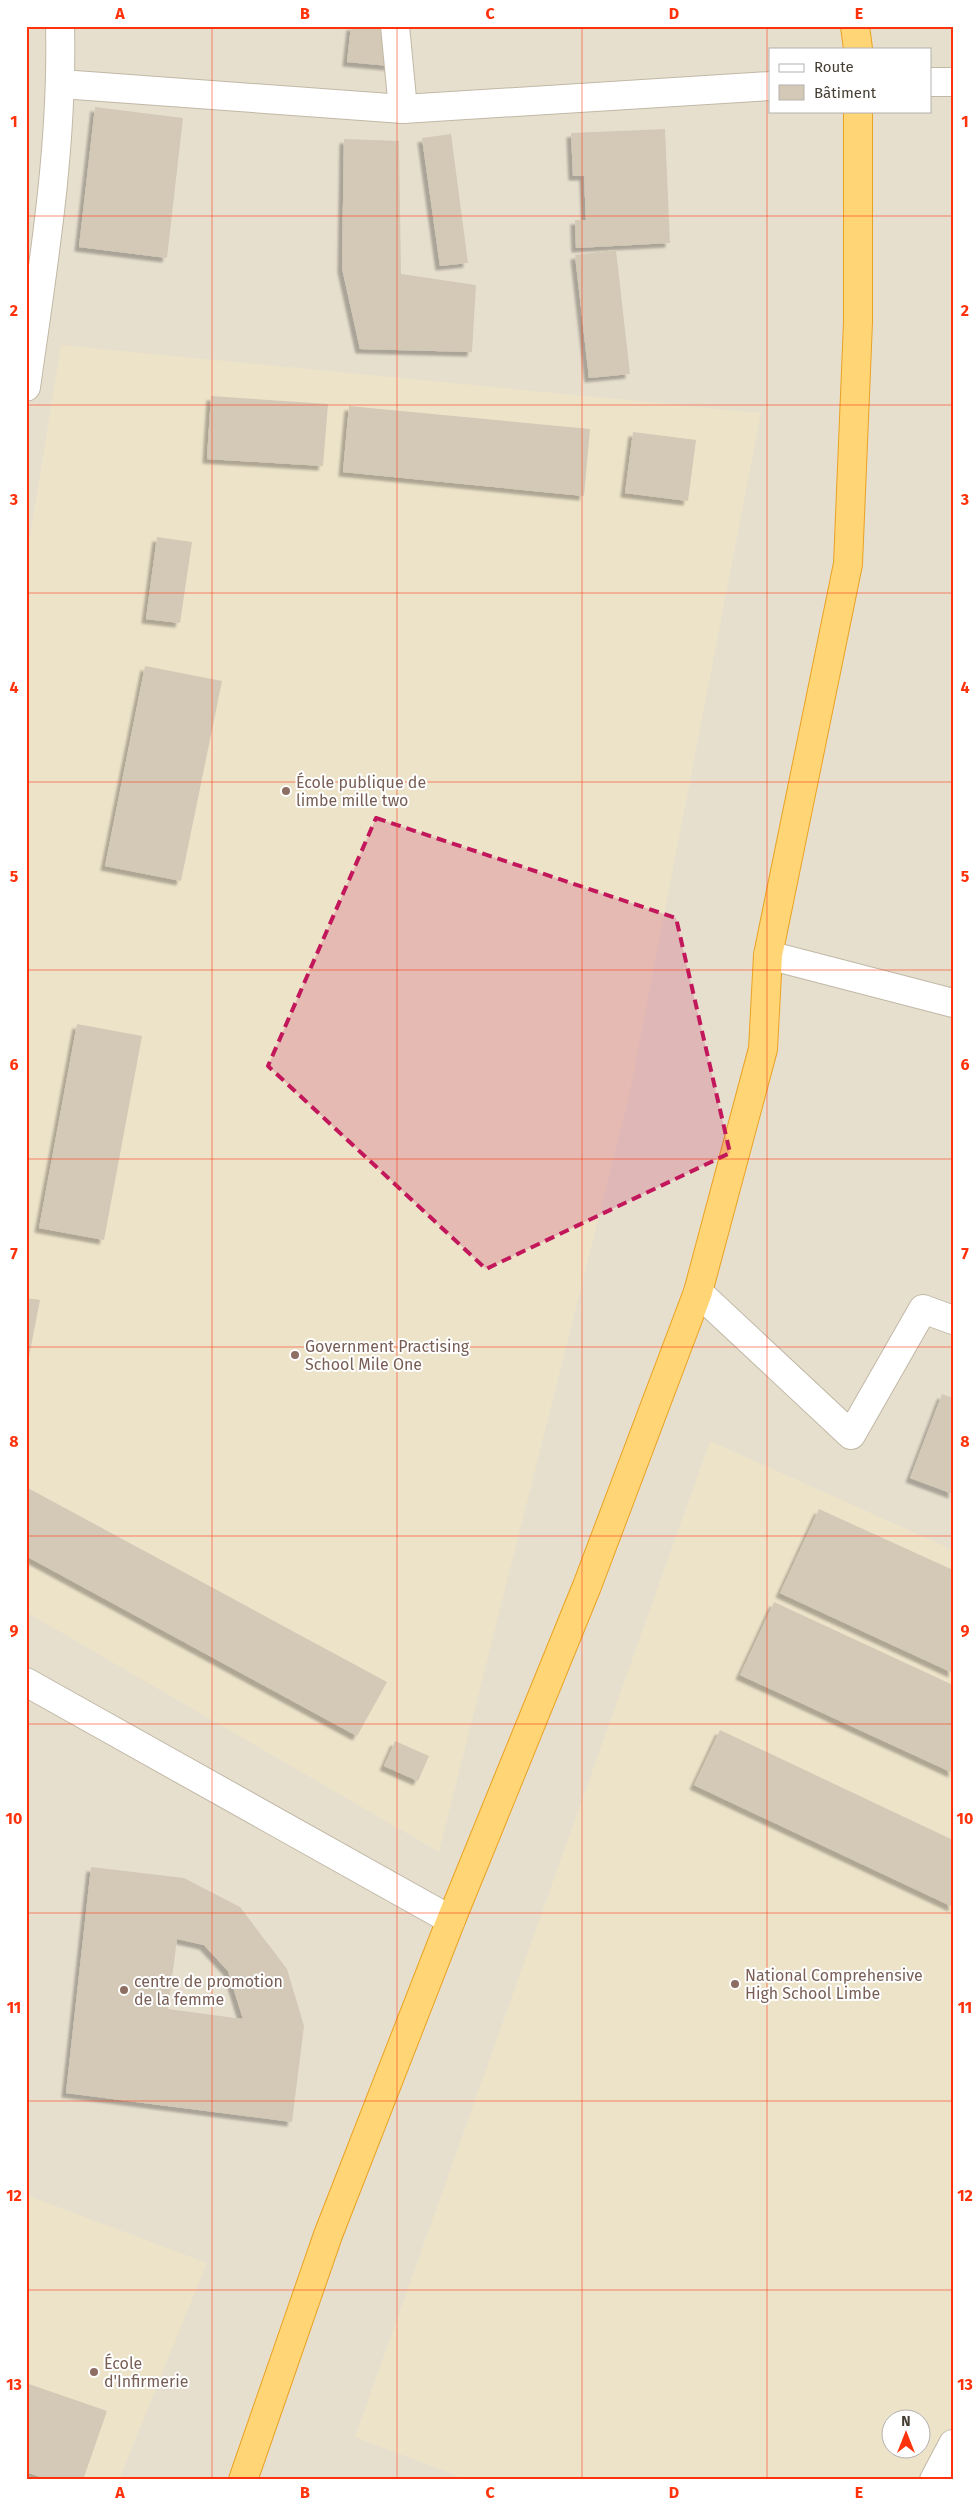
<svg xmlns="http://www.w3.org/2000/svg" width="979" height="2506" font-family="'Fira Sans',sans-serif">
  <style>
    .residential { fill: #e7dfce; fill-rule: evenodd }
    .education { fill: #ede3c9; fill-rule: evenodd }
    .building { fill: #d4c9b6; fill-rule: evenodd; filter: url(#shadow) }
    .lines { fill: none; stroke-linecap: round; stroke-linejoin: round }
    .minor-casing { stroke: #c1b8a6; stroke-width: 30 }
    .tertiary-casing { stroke: #c1b8a6; stroke-width: 30 }
    .trunk-casing { stroke: #eaa223; stroke-width: 30 }
    .minor { stroke: #fff; stroke-width: 28 }
    .tertiary { stroke: #fff; stroke-width: 28 }
    .trunk { stroke: #ffd576; stroke-width: 28 }
    .marked { fill: #c2185b; fill-opacity: 0.2; stroke: #c2185b; stroke-width: 4; stroke-dasharray: 10 6; stroke-linejoin: round }
    .grid { fill: none; stroke: #ff320b; stroke-width: 1; stroke-opacity: 0.55 }
    .education-dot { fill: #8d6e63; stroke: #fff; stroke-width: 2 }
    .labels { text-anchor: middle; stroke-width: 4; stroke-linejoin: round; paint-order: stroke }
    .education-label { font-size: 16px; fill: #785e54; stroke: #fff; text-anchor: start }
    .neatline { fill: none; stroke: #ff320b; stroke-width: 2 }
    .grid-label { font-size: 16px; text-anchor: middle; font-weight: bold; fill: #ff320b }
  </style>
  <defs>
    <filter id="shadow"><feDropShadow dx="-4.5" dy="4.5" stdDeviation="1" flood-color="#0004"/></filter>
  </defs>
  <rect width="100%" height="100%" fill="#f2ede1"/>
  <!-- residential -->
  <path class="residential" d="M26,26H953V2480H26ZM770,49H930V111H770ZM892,2418H922V2448H892Z"/>
  <!-- education -->
  <g class="education">
    <path d="M61,345L761,413L629,1097L439,1852L26,1612V561Z"/>
    <path d="M710,1441L953,1550V2425L927,2480H468L355,2437ZM892,2418H922V2448H892Z"/>
    <path d="M26,2195L207,2263L119,2480H26Z"/>
  </g>
  <!-- building -->
  <g class="building">
    <path d="M351,26H394L390,66L347,62Z"/>
    <path d="M95,107L183,118L167,258L79,247Z"/>
    <path d="M665,129L670,243L576,248L575,220H586L584,176H573L571,133Z"/>
    <path d="M451,134L468,263L440,266L422,138Z"/>
    <path d="M344,139L399,141L401,274L476,285L472,352L360,349L342,268Z"/>
    <path d="M616,250L630,374L589,378L575,255Z"/>
    <path d="M211,396L328,404L323,466L207,459Z"/>
    <path d="M349,406L590,429L584,496L343,472Z"/>
    <path d="M633,432L696,440L688,501L625,493Z"/>
    <path d="M157,537L192,542L180,623L146,619Z"/>
    <path d="M145,666L222,681L181,881L105,866Z"/>
    <path d="M77,1024L142,1036L104,1240L39,1228Z"/>
    <path d="M26,1298L40,1300L27,1367H26Z"/>
    <path d="M942,1394L953,1398V1494L910,1478Z"/>
    <path d="M26,1487L387,1682L357,1736L26,1556Z"/>
    <path d="M819,1509L953,1570V1673L780,1593Z"/>
    <path d="M774,1602L953,1685V1773L740,1675Z"/>
    <path d="M720,1730L953,1840V1907L694,1785Z"/>
    <path d="M395,1741L429,1756L418,1781L384,1766Z"/>
    <path d="M91,1867L184,1878L240,1907L287,1969L304,2026L292,2122L66,2093ZM177,1939L204,1945L228,1971L243,2019L168,2009Z"/>
    <path d="M26,2383L107,2411L83,2480H50L26,2472Z"/>
  </g>
  <g class="lines">
    <defs>
      <g id="minor">
        <path d="M395,26L403,109"/>
        <path d="M930,82H953"/>
        <path d="M61,84L403,109L770,86"/>
        <path d="M26,387C43,267 63,147 60,26"/>
        <path d="M768,955L953,1003"/>
        <path d="M698,1292L851,1435L923,1309L953,1320"/>
        <path d="M934,2480L953,2444"/>
      </g>
      <path id="tertiary" d="M26,1682L451,1920"/>
      <g id="trunk">
        <path d="M855,26L858,49"/>
        <path d="M243,2480L328,2235L451,1920L587,1586L698,1292L763,1049L768,955L848,564L858,322V111"/>
      </g>
    </defs>
    <!-- minor casing -->
    <use href="#minor" class="minor-casing"/>
    <!-- tertiary casing -->
    <use href="#tertiary" class="tertiary-casing"/>
    <!-- trunk casing -->
    <use href="#trunk" class="trunk-casing"/>
    <!-- minor -->
    <use href="#minor" class="minor"/>
    <!-- tertiary -->
    <use href="#tertiary" class="tertiary"/>
    <!-- trunk -->
    <use href="#trunk" class="trunk"/>
  </g>
  <!-- marked area -->
  <path class="marked" d="M376,818L676,918L730,1153L486,1269L268,1066Z"/>
  <!-- grid -->
  <path class="grid" d="M212,26V2480M397,26V2480M582,26V2480M767,26V2480M26,216H953M26,405H953M26,593H953M26,782H953M26,970H953M26,1159H953M26,1347H953M26,1536H953M26,1724H953M26,1913H953M26,2101H953M26,2290H953"/>
  <!-- markers -->
  <g class="education-dot">
    <circle cx="286" cy="791" r="5"/>
    <circle cx="295" cy="1355" r="5"/>
    <circle cx="735" cy="1984" r="5"/>
    <circle cx="124" cy="1990" r="5"/>
    <circle cx="94" cy="2372" r="5"/>
  </g>
  <g class="labels">
    <!-- education labels -->
    <g class="education-label">
      <text x="296" y="788">École publique de<tspan x="296" dy="18">limbe mille two</tspan></text>
      <text x="305" y="1352">Government Practising<tspan x="305" dy="18">School Mile One</tspan></text>
      <text x="745" y="1981">National Comprehensive<tspan x="745" dy="18">High School Limbe</tspan></text>
      <text x="134" y="1987">centre de promotion<tspan x="134" dy="18">de la femme</tspan></text>
      <text x="104" y="2369">École<tspan x="104" dy="18">d'Infirmerie</tspan></text>
    </g>
  </g>
  <!-- border -->
  <rect width="979" height="2506" fill="none" stroke="#ffffff" stroke-width="55"/>
  <!-- legend -->
  <rect x="769" y="48" width="162" height="65" fill="#ffffff" stroke="#b4b1ad"/>
  <rect x="779" y="64" width="25" height="8" fill="#ffffff" stroke="#b4b1ad"/>
  <text x="814" y="72" font-size="15" fill="#443d32">Route</text>
  <rect x="779" y="85" width="25" height="15" fill="#d4c9b6" stroke="#b4b1ad"/>
  <text x="814" y="98" font-size="15" fill="#443d32">Bâtiment</text>
  <!-- north arrow -->
  <g transform="translate(906 2434)"><circle r="24" fill="#ffffff" stroke="#b4b1ad"/>
  <path d="M0-4L9 19L0 12L-9 19Z" fill="#ff320b"/>
  <text y="-8" font-size="14" font-weight="bold" text-anchor="middle" fill="#443d32">N</text>
  </g>
  <rect x="28" y="28" width="924" height="2450" class="neatline"/>
  <g class="grid-label">
    <text x="120" y="19">A</text>
    <text x="305" y="19">B</text>
    <text x="490" y="19">C</text>
    <text x="674" y="19">D</text>
    <text x="859" y="19">E</text>
    <text x="14" y="127">1</text>
    <text x="965" y="127">1</text>
    <text x="14" y="316">2</text>
    <text x="965" y="316">2</text>
    <text x="14" y="505">3</text>
    <text x="965" y="505">3</text>
    <text x="14" y="693">4</text>
    <text x="965" y="693">4</text>
    <text x="14" y="882">5</text>
    <text x="965" y="882">5</text>
    <text x="14" y="1070">6</text>
    <text x="965" y="1070">6</text>
    <text x="14" y="1259">7</text>
    <text x="965" y="1259">7</text>
    <text x="14" y="1447">8</text>
    <text x="965" y="1447">8</text>
    <text x="14" y="1636">9</text>
    <text x="965" y="1636">9</text>
    <text x="14" y="1824">10</text>
    <text x="965" y="1824">10</text>
    <text x="14" y="2013">11</text>
    <text x="965" y="2013">11</text>
    <text x="14" y="2201">12</text>
    <text x="965" y="2201">12</text>
    <text x="14" y="2390">13</text>
    <text x="965" y="2390">13</text>
    <text x="120" y="2498">A</text>
    <text x="305" y="2498">B</text>
    <text x="490" y="2498">C</text>
    <text x="674" y="2498">D</text>
    <text x="859" y="2498">E</text>
  </g>
</svg>
